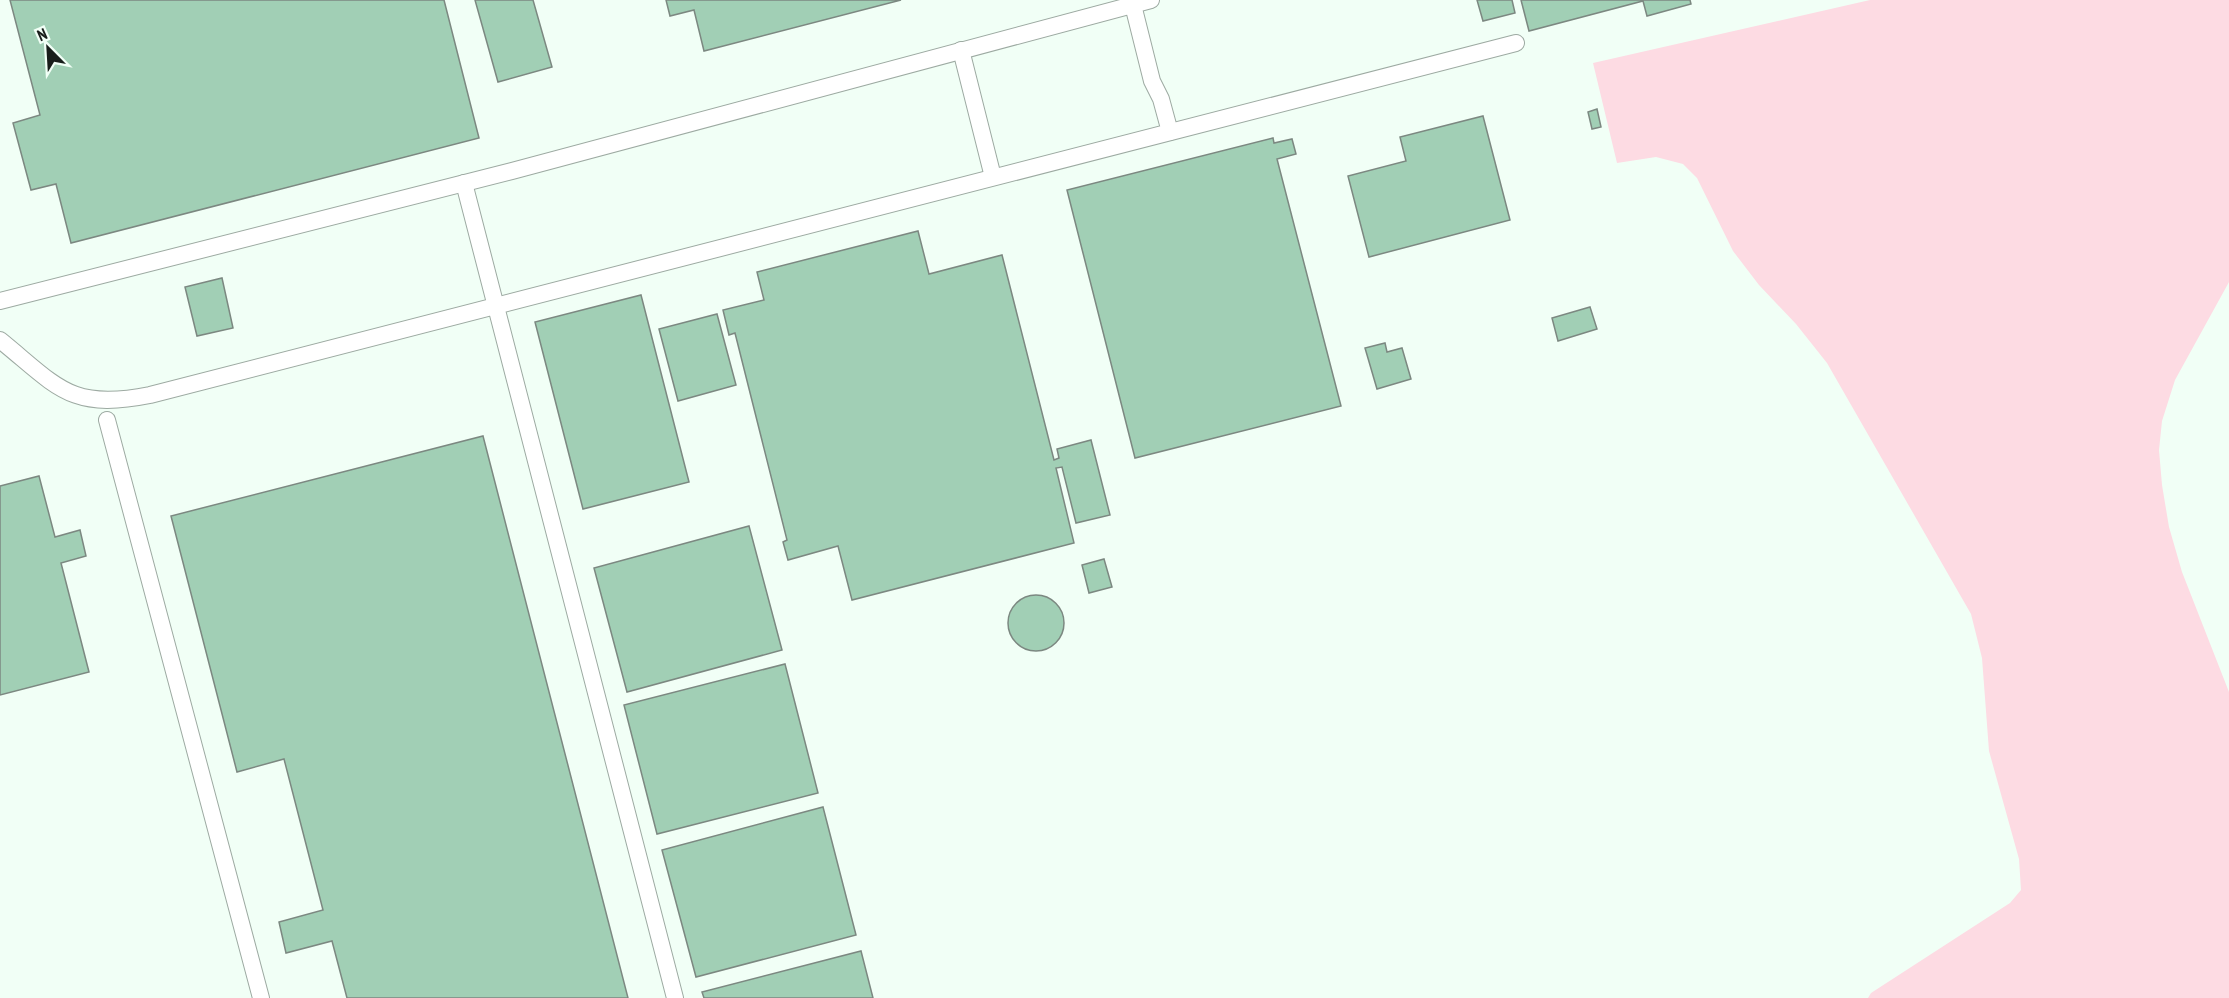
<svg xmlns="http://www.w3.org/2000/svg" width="2229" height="998" font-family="'PT Sans Narrow',sans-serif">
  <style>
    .green { fill: #fddbe3 }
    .building { fill: #a1cfb5; stroke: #7c8881; stroke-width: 1.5 }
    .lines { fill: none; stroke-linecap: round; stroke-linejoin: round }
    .lane-casing { stroke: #9daaa2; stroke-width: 18 }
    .lane { stroke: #fff; stroke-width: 16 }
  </style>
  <rect width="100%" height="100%" fill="#f1fff6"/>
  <!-- green -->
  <path class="green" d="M1870,0H2229V282L2175,380L2162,421L2159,450L2162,485L2169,527L2182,572L2229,692V998H1868L1871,993L2010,903L2021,890L2019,859L1989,751L1982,658L1971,614L1827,363L1796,324L1759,285L1733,251L1697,178L1683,164L1656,157L1617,163L1593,63Z"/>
  <!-- building -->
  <g class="building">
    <path d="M10,0H444L479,138L71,243L56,184L31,190L13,123L40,115Z"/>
    <path d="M475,0H533L552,67L498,82Z"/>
    <path d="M666,0H901L704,51L694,10L670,16Z"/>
    <path d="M1477,0H1512L1515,13L1483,21Z"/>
    <path d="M1521,0H1690L1691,4L1647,16L1643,1L1529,31Z"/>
    <path d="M1597,109L1601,127L1592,129L1588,112Z"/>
    <path d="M1483,116L1510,220L1369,257L1348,176L1406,161L1400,137Z"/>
    <path d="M1273,138L1274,143L1292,139L1296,154L1277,159L1341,406L1135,458L1067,190Z"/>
    <path d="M918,231L929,274L1002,255L1054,460L1059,458L1057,449L1091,440L1110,515L1076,523L1062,467L1056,468L1074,543L852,600L838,546L788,560L783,542L787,540L735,333L729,335L723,310L764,300L757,272Z"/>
    <path d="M222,278L233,328L197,336L185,287Z"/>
    <path d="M641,295L689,482L583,509L535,322Z"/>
    <path d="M1590,307L1597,329L1558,341L1552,318Z"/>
    <path d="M717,314L736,385L678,401L659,329Z"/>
    <path d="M1385,343L1387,352L1402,348L1411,379L1377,389L1365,348Z"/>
    <path d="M483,436L628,998H347L332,941L286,953L279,922L323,910L284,759L237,772L171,516Z"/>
    <path d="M39,476L55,537L80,530L86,556L61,563L89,672L0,695V486Z"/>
    <path d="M749,526L782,650L627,692L594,568Z"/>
    <path d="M1104,559L1112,587L1089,593L1082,565Z"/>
    <circle cx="1036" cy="623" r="28"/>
    <path d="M785,664L818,793L657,834L624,705Z"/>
    <path d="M823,807L856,935L696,977L662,850Z"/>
    <path d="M861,951L873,998H704L702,992Z"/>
  </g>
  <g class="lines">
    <defs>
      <g id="lane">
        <path d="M1133,5L1152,81L1161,99L1170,132"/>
        <path d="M961,50L993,177"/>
        <path d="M464,183L675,998"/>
        <path d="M0,301L512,171L1151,0"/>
        <path d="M0,340C58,387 70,411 150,395L1516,43"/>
        <path d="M107,420L261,998"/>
      </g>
    </defs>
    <!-- lane casing -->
    <use href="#lane" class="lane-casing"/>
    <!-- lane -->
    <use href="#lane" class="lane"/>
  </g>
  <!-- north arrow -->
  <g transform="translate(48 48) rotate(336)" stroke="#f1fff6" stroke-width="4.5" paint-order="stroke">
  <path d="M0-4.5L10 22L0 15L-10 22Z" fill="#181d1a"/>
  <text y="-9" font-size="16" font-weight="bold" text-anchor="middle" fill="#181d1a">N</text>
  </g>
</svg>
